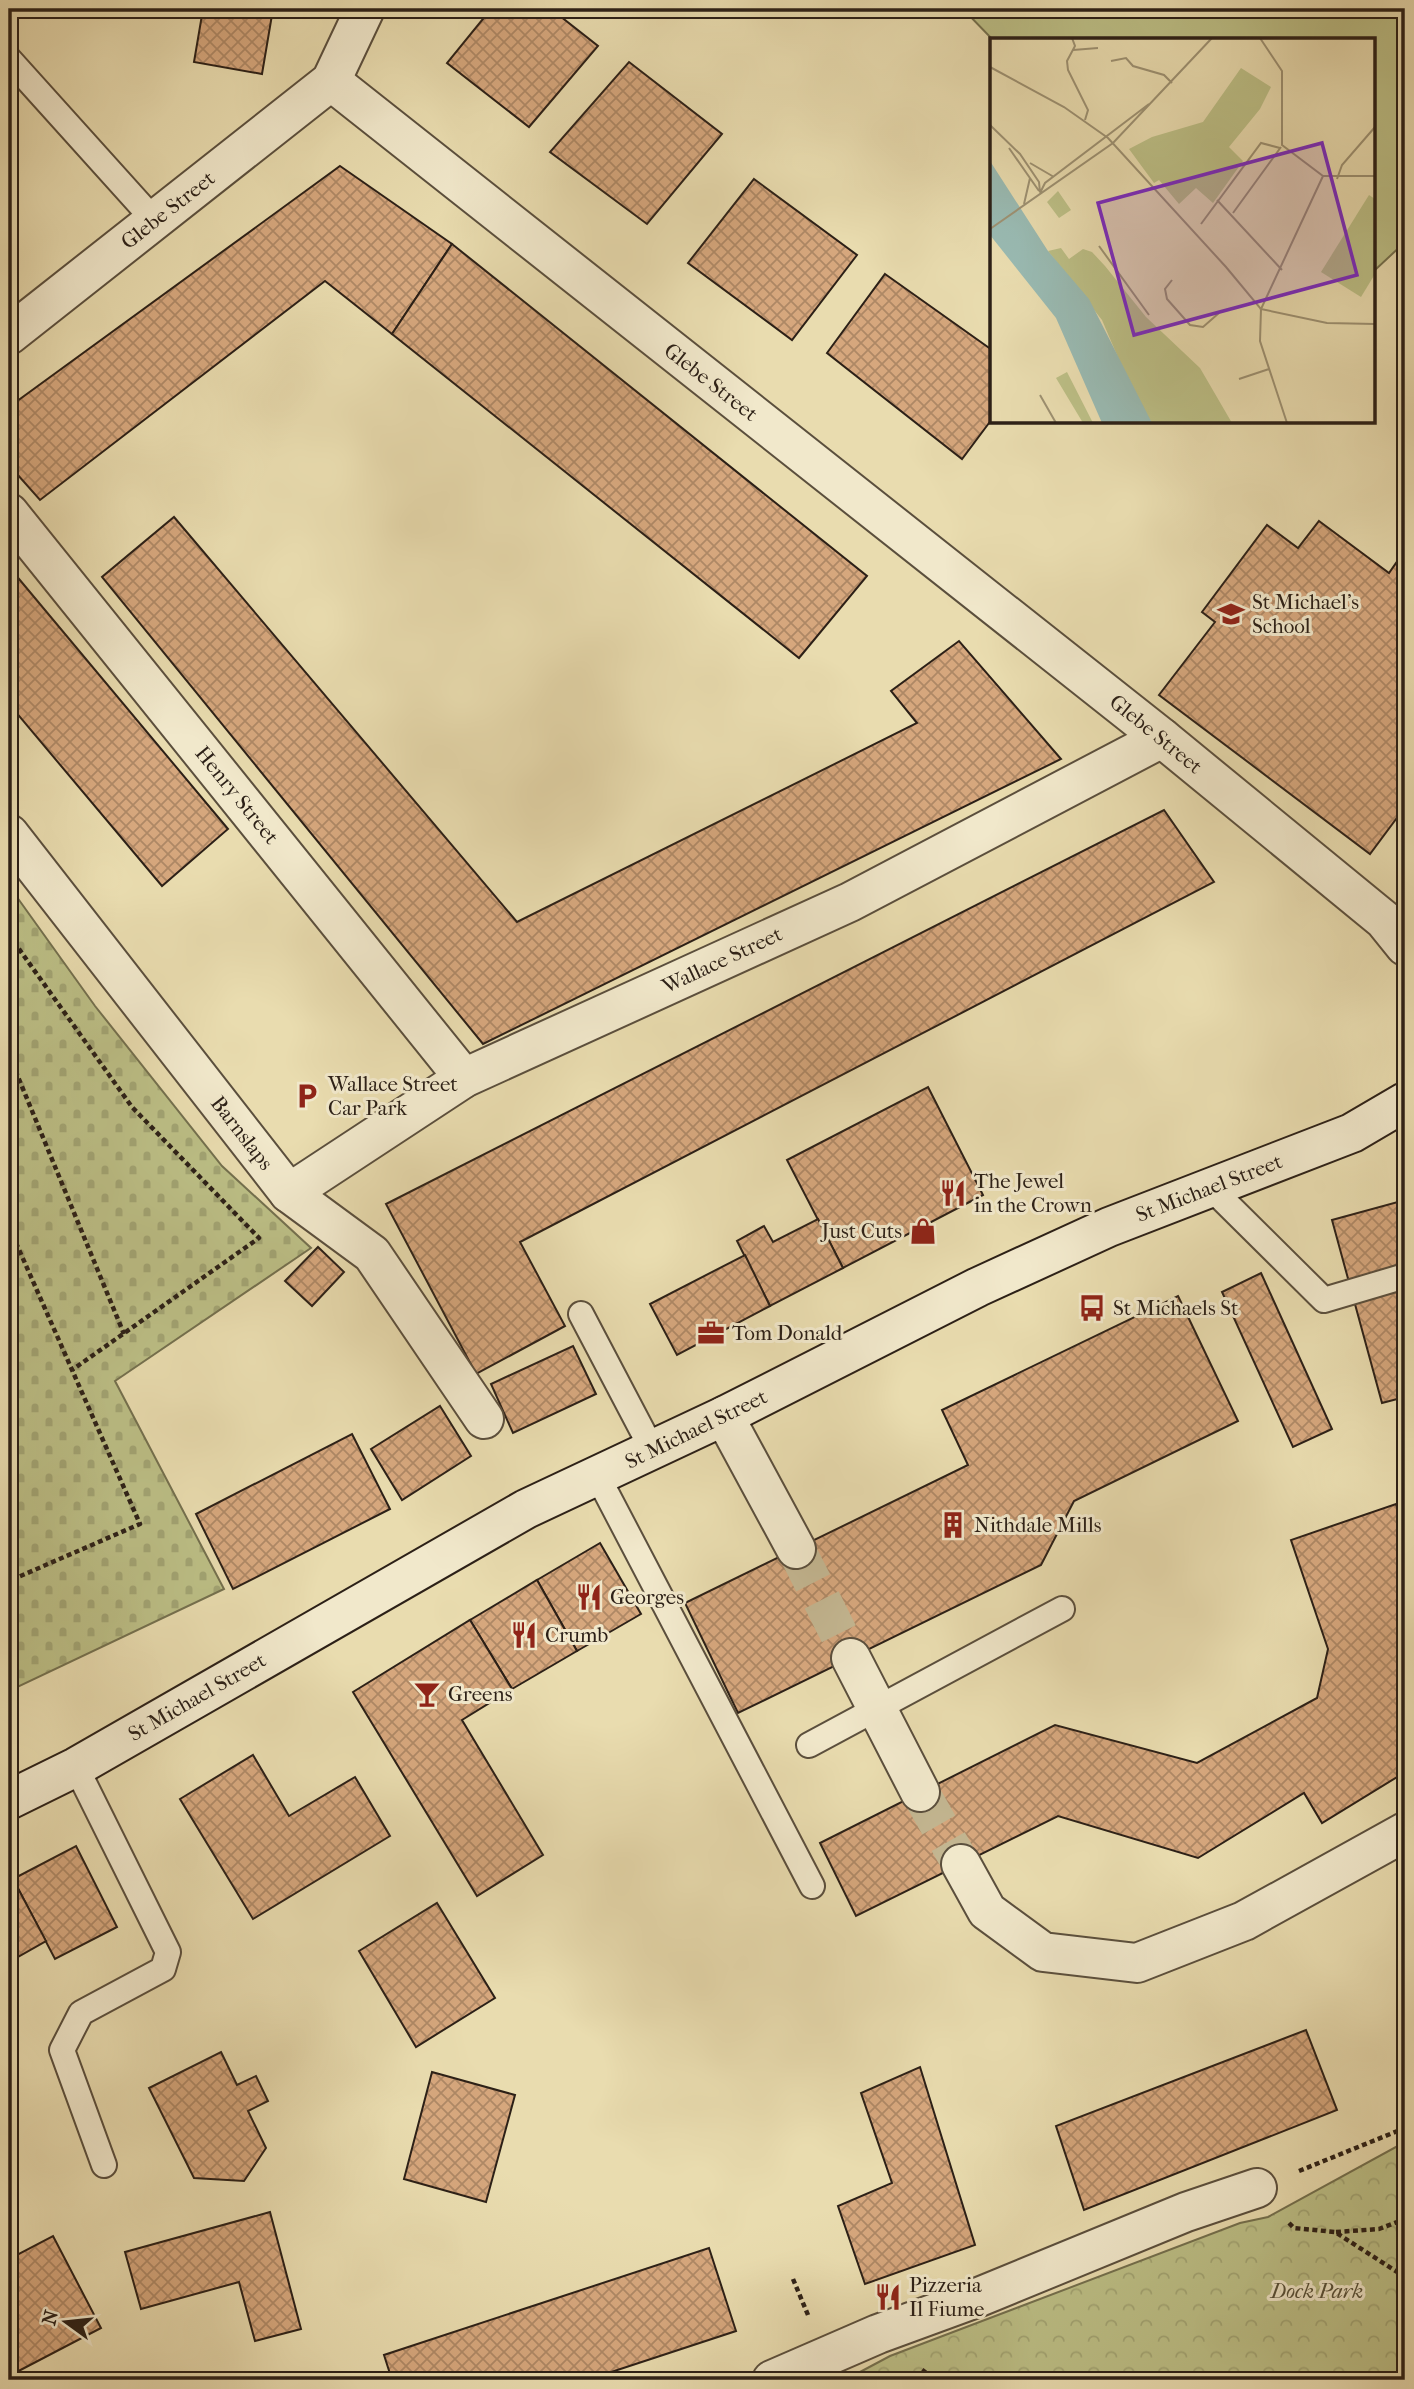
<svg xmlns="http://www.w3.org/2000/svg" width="1414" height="2389" font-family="'IM FELL French Canon',serif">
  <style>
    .cemetery { fill: url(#cemetery-stones); stroke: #74704e; stroke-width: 2 }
    .park { fill: url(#park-crowns); stroke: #74704e; stroke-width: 2 }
    .garden { fill: #bcbf86; stroke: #74704e; stroke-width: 2 }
    .building { fill: url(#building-cross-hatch); stroke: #2c2017; stroke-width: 2 }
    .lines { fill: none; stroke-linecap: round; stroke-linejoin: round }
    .street-tunnel { stroke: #c3b691; stroke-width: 38; stroke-dasharray: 38 19; stroke-linecap: butt }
    .lane-casing { stroke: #5b4f3d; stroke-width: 28 }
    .street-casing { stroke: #5b4f3d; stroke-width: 42 }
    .secondary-casing { stroke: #2c2017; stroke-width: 42 }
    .path { stroke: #2c2017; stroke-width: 4.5; stroke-dasharray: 5 3.5; stroke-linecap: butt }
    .lane { stroke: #f1e8cb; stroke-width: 24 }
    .street { stroke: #f1e8cb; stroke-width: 38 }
    .secondary { stroke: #f1e8cb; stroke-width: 38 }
    .labels { text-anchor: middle; stroke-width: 6; stroke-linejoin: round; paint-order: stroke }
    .street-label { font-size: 21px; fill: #2c2017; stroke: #f1e8cb }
    .poi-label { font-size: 21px; fill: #2c2017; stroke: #f1e8cb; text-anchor: start }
    .park-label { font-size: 21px; font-style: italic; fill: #575038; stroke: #f1e8cb }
    .inset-road { fill: none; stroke: #9d9172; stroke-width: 2 }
    .view { fill: #7b2cbf; fill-opacity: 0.15; stroke: #7b2cbf; stroke-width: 3.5 }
    .inset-edge { fill: none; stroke: #2c2017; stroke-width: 3.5 }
  </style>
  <defs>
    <pattern id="cemetery-stones" width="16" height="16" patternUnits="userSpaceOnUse" patternTransform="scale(1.75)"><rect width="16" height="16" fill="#bcbf86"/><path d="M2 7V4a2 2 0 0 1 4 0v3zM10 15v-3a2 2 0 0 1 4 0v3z" fill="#a2a473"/></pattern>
    <pattern id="park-crowns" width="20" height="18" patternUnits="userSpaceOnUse" patternTransform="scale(1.75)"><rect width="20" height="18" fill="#bcbf86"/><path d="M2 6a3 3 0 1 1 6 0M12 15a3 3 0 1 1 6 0" fill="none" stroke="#a2a473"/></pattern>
    <pattern id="building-cross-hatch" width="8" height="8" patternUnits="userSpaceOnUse" patternTransform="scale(1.75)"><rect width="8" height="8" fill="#d6a77d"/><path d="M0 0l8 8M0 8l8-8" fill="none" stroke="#ae8865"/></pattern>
  </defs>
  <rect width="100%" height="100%" fill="#e9dcaf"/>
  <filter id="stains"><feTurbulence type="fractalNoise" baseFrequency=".00286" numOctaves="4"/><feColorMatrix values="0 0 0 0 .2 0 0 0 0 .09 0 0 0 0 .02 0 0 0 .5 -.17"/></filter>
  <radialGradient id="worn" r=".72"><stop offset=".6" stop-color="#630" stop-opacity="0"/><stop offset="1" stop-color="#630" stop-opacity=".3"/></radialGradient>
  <!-- cemetery -->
  <path class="cemetery" d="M9,886L95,1006L222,1166L311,1248L115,1381L224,1589L9,1691Z"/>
  <!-- park -->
  <path class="park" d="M1405,2142V2380H845L890,2356L1240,2223L1268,2217Z"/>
  <!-- garden -->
  <path class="garden" d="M963,9H1405V242L1374,271V40H993Z"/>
  <!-- building -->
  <g class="building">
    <path d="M203,9H273L262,74L194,62Z"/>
    <path d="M491,9H551L598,46L529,127L447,63Z"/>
    <path d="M629,62L722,134L647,224L550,152Z"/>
    <path d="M340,166L452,244L392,334L325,281L40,500L9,465V407Z"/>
    <path d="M754,179L857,255L792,340L688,263Z"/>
    <path d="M452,244L867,576L799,658L392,334Z"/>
    <path d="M885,274L992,350V419L962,459L827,353Z"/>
    <path d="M174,517L517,922L917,723L891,691L959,641L1061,759L483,1044L102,577Z"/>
    <path d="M1319,521L1389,573L1405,550V807L1370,854L1159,695L1215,622L1202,612L1267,525L1298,548Z"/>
    <path d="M9,567L228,829L162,886L9,704Z"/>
    <path d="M1164,810L1214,882L520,1242L565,1326L476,1374L386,1204Z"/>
    <path d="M928,1087L983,1195L843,1268L787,1160Z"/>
    <path d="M1405,1200V1397L1382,1403L1332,1220Z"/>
    <path d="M818,1219L843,1268L770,1306L737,1241L764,1226L773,1242Z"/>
    <path d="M318,1247L344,1272L312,1306L285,1281Z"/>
    <path d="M745,1255L770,1306L677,1355L650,1304Z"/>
    <path d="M1261,1273L1332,1429L1293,1447L1222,1292Z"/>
    <path d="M1178,1296L1238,1421L1074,1501L1041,1565L738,1713L685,1603L968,1465L942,1410Z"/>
    <path d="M573,1346L596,1394L513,1433L491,1384Z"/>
    <path d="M440,1406L471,1456L402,1500L371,1449Z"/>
    <path d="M352,1434L390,1509L233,1589L196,1514Z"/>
    <path d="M1396,1504L1405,1532V1764L1402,1774L1322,1823L1304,1793L1198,1858L1058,1816L856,1916L820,1843L1055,1725L1197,1763L1317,1698L1328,1649L1291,1540Z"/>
    <path d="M600,1543L641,1614L577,1651L537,1580Z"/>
    <path d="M537,1580L577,1651L512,1689L470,1620Z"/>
    <path d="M470,1620L512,1689L462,1720L543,1855L477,1896L353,1692Z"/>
    <path d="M253,1755L289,1816L355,1777L390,1836L253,1919L180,1799Z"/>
    <path d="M76,1846L117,1927L55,1959L13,1879Z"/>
    <path d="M13,1879L46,1941L9,1962V1881Z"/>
    <path d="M437,1903L495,1998L416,2047L359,1951Z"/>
    <path d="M1306,2030L1337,2110L1084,2210L1056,2126Z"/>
    <path d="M221,2052L237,2085L256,2076L268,2101L248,2111L266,2148L244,2181L194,2178L149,2088Z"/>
    <path d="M920,2067L975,2245L865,2284L838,2206L892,2183L861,2093Z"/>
    <path d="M432,2072L515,2095L486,2202L404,2179Z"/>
    <path d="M270,2212L301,2329L255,2341L239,2282L141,2309L125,2252Z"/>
    <path d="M53,2236L101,2328L9,2376V2259Z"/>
    <path d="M709,2248L736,2331L587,2380H392L384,2355Z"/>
  </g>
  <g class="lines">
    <!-- street-tunnel -->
    <g class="street-tunnel">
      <path d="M796,1549L851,1658"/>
      <path d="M920,1792L961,1864"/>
    </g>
    <defs>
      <g id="lane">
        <path d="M9,59L154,220"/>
        <path d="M1210,1187L1324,1300L1405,1276"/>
        <path d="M581,1314L653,1451"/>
        <path d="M598,1477L812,1886"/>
        <path d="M809,1745L1062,1609"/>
        <path d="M76,1767L168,1952L163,1969L81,2013L62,2050L104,2165"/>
      </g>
      <g id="street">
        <path d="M331,81L1162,738L1384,920L1405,946"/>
        <path d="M9,335L331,81L365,9"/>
        <path d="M9,513L464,1078"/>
        <path d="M9,834L289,1193L372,1254L484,1419"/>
        <path d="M289,1193L464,1078L850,902L1162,738"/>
        <path d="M724,1416L796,1549"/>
        <path d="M851,1658L920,1792"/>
        <path d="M961,1864L987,1911L1043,1952L1137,1963L1244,1921L1405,1832"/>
        <path d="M772,2380L878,2334L979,2297L1186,2212L1257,2188"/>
      </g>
      <path id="secondary" d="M9,1800L76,1767L526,1509L724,1416L978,1287L1109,1227L1352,1133L1405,1102"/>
    </defs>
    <!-- lane casing -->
    <use href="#lane" class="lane-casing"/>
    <!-- street casing -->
    <use href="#street" class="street-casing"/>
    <!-- secondary casing -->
    <use href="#secondary" class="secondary-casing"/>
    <!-- path -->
    <g class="path">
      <path d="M9,935L132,1107L259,1238L72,1370"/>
      <path d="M9,1055L124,1334"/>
      <path d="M9,1227L140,1524L9,1581"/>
      <path d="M1299,2171L1405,2128"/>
      <path d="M1289,2223L1294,2228L1335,2232L1405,2277"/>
      <path d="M1336,2232L1379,2229L1405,2219"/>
      <path d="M793,2279L808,2315"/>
      <path d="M917,2380L927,2367"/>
    </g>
    <!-- lane -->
    <use href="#lane" class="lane"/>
    <!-- street -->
    <use href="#street" class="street"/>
    <!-- secondary -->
    <use href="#secondary" class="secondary"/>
  </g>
  <!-- icons -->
  <defs>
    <symbol id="school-bare" viewBox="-9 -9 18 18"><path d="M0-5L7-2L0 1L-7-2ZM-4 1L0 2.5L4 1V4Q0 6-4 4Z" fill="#8f2418" stroke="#f1e8cb" stroke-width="2.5" paint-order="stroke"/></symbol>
    <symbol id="parking-bare" viewBox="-9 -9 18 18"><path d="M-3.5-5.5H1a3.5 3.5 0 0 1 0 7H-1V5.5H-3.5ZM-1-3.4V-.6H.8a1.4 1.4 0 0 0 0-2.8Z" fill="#8f2418" stroke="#f1e8cb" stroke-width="2.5" paint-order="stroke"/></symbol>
    <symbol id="restaurant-bare" viewBox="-9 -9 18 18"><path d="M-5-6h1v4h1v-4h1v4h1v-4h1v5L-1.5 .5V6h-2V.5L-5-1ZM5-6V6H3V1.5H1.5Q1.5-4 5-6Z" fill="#8f2418" stroke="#f1e8cb" stroke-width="2.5" paint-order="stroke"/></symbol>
    <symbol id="shop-bare" viewBox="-9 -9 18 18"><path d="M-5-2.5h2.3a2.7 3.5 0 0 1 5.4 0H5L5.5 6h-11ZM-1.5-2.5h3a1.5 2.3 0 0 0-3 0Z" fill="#8f2418" stroke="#f1e8cb" stroke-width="2.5" paint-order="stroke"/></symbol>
    <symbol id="bus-bare" viewBox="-9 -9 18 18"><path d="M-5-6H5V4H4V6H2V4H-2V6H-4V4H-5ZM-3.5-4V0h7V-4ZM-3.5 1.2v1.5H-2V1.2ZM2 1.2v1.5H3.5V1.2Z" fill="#8f2418" stroke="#f1e8cb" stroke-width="2.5" paint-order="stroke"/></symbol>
    <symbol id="office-bare" viewBox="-9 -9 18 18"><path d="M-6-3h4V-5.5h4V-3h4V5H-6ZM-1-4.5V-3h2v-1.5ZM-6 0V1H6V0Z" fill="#8f2418" stroke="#f1e8cb" stroke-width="2.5" paint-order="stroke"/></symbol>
    <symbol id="building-bare" viewBox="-9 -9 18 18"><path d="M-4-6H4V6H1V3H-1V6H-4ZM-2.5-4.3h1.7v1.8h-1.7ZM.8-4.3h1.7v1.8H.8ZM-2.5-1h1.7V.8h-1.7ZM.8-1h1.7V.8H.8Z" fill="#8f2418" stroke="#f1e8cb" stroke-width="2.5" paint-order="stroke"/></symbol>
    <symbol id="bar-bare" viewBox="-9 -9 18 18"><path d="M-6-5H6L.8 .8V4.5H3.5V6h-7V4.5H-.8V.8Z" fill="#8f2418" stroke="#f1e8cb" stroke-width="2.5" paint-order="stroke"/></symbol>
  </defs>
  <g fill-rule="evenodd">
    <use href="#school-bare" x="1212" y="595" width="38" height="38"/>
    <use href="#parking-bare" x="288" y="1077" width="38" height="38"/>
    <use href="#restaurant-bare" x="934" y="1174" width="38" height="38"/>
    <use href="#shop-bare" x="904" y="1212" width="38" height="38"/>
    <use href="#bus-bare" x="1073" y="1289" width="38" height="38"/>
    <use href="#office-bare" x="692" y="1314" width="38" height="38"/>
    <use href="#building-bare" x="934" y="1506" width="38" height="38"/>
    <use href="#restaurant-bare" x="570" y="1578" width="38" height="38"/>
    <use href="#restaurant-bare" x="505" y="1616" width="38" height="38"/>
    <use href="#bar-bare" x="408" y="1675" width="38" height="38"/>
    <use href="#restaurant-bare" x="869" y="2278" width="38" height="38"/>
  </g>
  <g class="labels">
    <!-- street labels -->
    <g class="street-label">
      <text transform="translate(168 210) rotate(-38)" y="7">Glebe Street</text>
      <text transform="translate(711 382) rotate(38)" y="7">Glebe Street</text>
      <text transform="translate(1156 734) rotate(39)" y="7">Glebe Street</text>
      <text transform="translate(237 795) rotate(51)" y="7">Henry Street</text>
      <text transform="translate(722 960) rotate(-25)" y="7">Wallace Street</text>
      <text transform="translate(242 1133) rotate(52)" y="7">Barnslaps</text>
      <text transform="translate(1209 1188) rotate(-21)" y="7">St Michael Street</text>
      <text transform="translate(696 1429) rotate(-26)" y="7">St Michael Street</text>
      <text transform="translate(197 1697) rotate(-30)" y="7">St Michael Street</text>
    </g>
    <!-- poi labels -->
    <g class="poi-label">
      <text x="1252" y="609">St Michael's<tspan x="1252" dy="24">School</tspan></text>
      <text x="328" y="1091">Wallace Street<tspan x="328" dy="24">Car Park</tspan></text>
      <text x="974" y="1188">The Jewel<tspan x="974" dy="24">in the Crown</tspan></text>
      <text x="902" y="1238" text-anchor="end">Just Cuts</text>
      <text x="1113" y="1315">St Michaels St</text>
      <text x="732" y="1340">Tom Donald</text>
      <text x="974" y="1532">Nithdale Mills</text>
      <text x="610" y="1604">Georges</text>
      <text x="545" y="1642">Crumb</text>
      <text x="448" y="1701">Greens</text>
      <text x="909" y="2292">Pizzeria<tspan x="909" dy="24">Il Fiume</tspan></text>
    </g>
    <!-- park labels -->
    <g class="park-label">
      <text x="1317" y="2298">Dock Park</text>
    </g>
  </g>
  <!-- overview -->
  <g transform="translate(990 38)">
    <rect width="385" height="385" fill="#e9dcaf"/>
    <path d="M68,153L81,172L69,180L57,164ZM77,334L103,385H93L66,340Z" fill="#bcbf86"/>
    <path d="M251,30L281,49L270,71L239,109L253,123L223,165L206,150L189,166L169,142L164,145L139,111L162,99L213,84Z" fill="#bcbf86"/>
    <path d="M71,210L79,221L93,211L102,214L115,228L156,279L210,330L242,385H162L145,359L112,282L58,213Z" fill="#bcbf86"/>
    <path d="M379,157L385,161V236L371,259L331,234Z" fill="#bcbf86"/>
    <path d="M0,123L58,213L99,261L162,385H112L66,280L0,197Z" fill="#99bab2"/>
    <path class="inset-road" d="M82,0L85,8L77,23L78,32L98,72L95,82M270,0L292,33V107L333,138H385M83,12L108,10M121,23L136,20L143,28L174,37L182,45M0,29L74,69L118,100L236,229L271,271L270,303L297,385M0,87L30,116L49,144L50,154M19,110L49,153M40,125L64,139M333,138L271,271L337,285L385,286M347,141L352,127L385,89M50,155L55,145L159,66M227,162L292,232M34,166L40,140M243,175L291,109M211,186L271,105L290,110M0,191L123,105L222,0M109,208L159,277M182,242L175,251L177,261L200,287L213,289L229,275M249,341L279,331M50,357L66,385"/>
    <path class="view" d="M332,105L367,237L144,297L108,165Z"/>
    <rect width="385" height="385" class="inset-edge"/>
  </g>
  <!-- margin -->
  <rect width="1414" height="2389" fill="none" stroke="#e9dcaf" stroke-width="35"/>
  <rect x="10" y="10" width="1393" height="2368" fill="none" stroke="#2c2017" stroke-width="3.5"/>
  <rect x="18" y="18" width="1379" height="2354" fill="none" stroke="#2c2017" stroke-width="2"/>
  <!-- north arrow -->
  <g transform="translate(66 2322) rotate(285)" stroke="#f1e8cb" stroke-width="5" paint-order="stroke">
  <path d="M0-5L12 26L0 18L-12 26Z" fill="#2c2017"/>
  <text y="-10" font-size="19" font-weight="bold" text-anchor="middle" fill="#2c2017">N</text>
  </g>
  <rect width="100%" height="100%" filter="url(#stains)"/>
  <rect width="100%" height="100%" fill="url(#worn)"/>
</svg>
